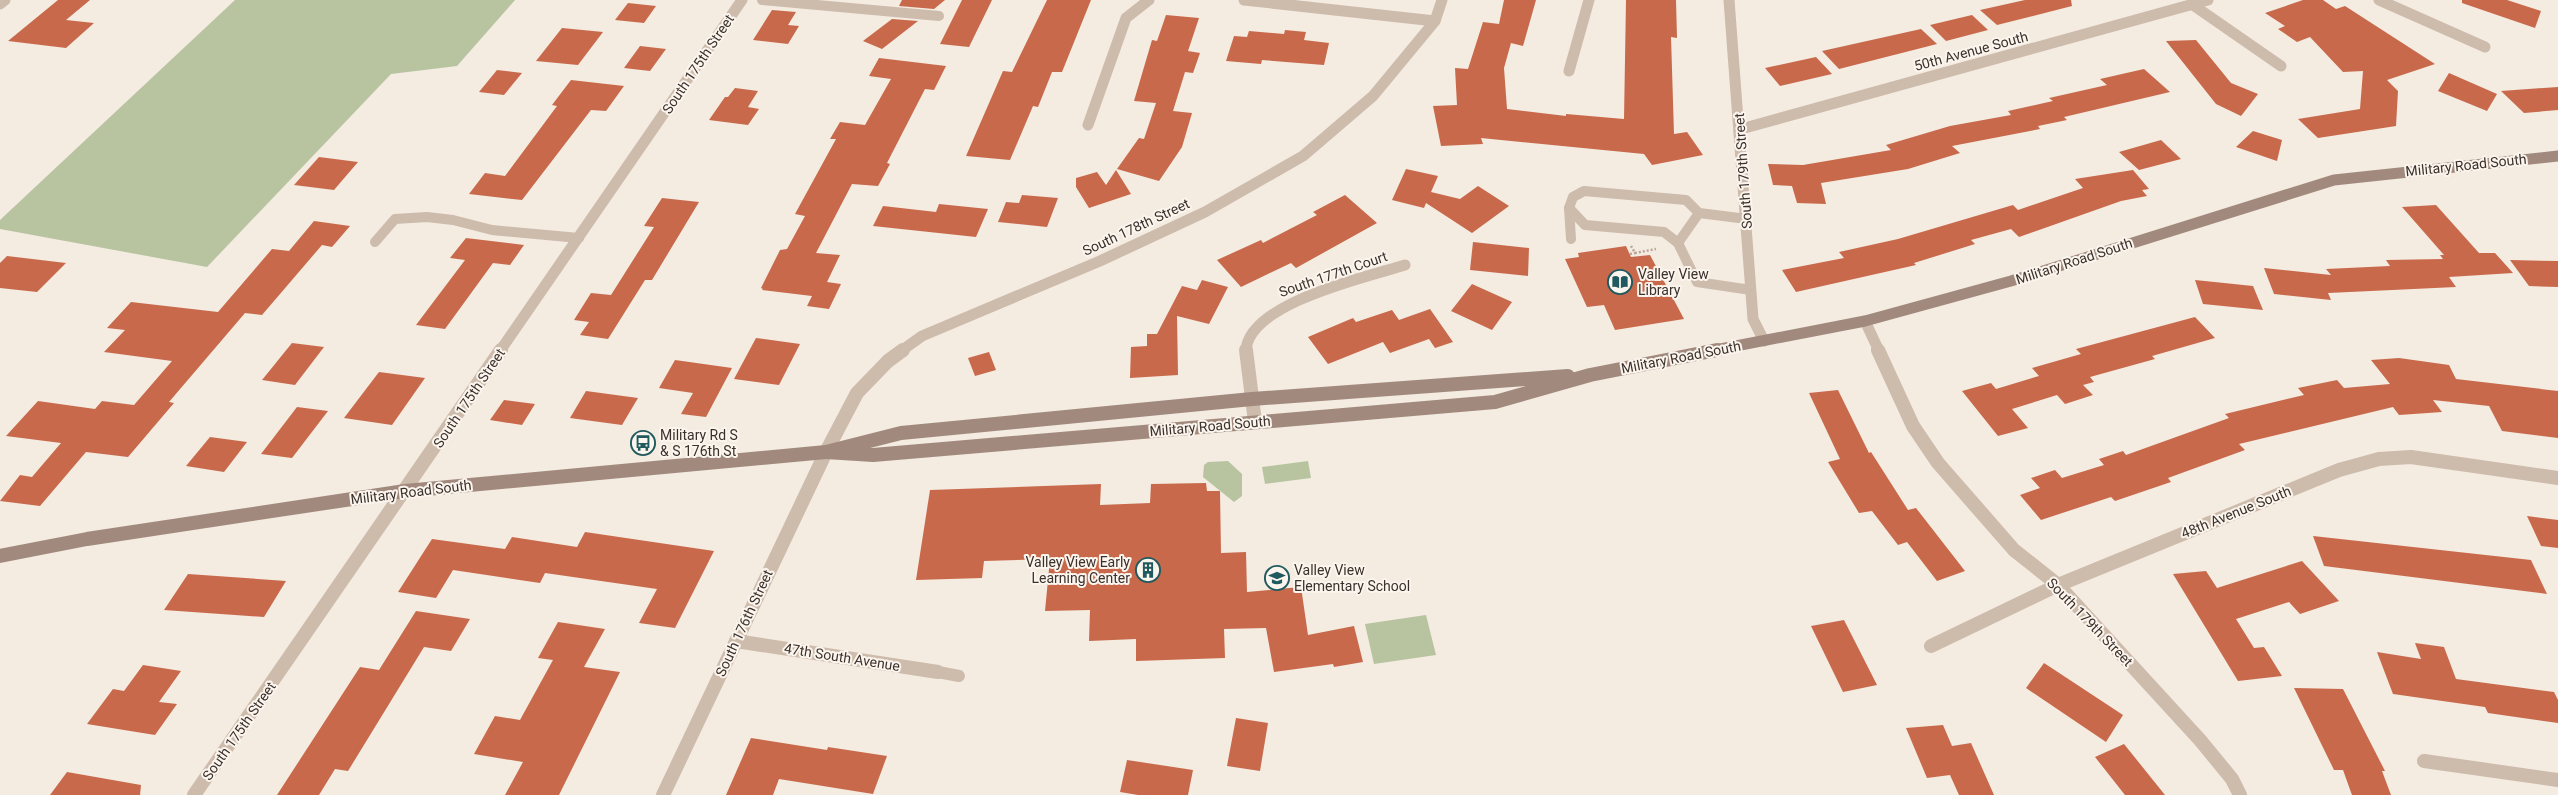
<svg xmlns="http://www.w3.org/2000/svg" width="2558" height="795" font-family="Roboto,sans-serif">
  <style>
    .green { fill: #b8c4a0 }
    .building { fill: #c8694b }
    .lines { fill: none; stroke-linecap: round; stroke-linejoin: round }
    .path { stroke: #b9a596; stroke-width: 2.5; stroke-dasharray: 2 2; stroke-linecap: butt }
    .service-far1 { stroke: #cdbbac; stroke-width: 10 }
    .service { stroke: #cdbbac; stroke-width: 12 }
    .minor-far1 { stroke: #cdbbac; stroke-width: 11 }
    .minor { stroke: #cdbbac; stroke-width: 14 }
    .tertiary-far1 { stroke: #cdbbac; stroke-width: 11 }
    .tertiary { stroke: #cdbbac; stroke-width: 14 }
    .secondary-far1 { stroke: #a18a7d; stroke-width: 11 }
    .secondary { stroke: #a18a7d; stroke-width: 14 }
    .labels { text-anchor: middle; stroke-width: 4; stroke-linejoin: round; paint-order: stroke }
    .street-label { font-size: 14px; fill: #3b302b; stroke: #fbf5ee }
    .poi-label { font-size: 14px; fill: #3b302b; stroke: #fbf5ee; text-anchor: start }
  </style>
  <rect width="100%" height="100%" fill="#f4ebe1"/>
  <!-- green -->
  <g class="green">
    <path d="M235,0H515L457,66L391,74L207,267L0,229V220Z"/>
    <path d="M1228,461L1242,474V496L1234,502L1203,477L1204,465L1208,462Z"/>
    <path d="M1308,461L1311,478L1265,484L1262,467Z"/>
    <path d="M1426,615L1436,655L1374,664L1365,624Z"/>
  </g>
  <!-- building -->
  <g class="building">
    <path d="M58,0H90L66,20L94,23L66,48L8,41Z"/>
    <path d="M902,0H945L934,9L899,6Z"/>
    <path d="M962,0H992L969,47L940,44Z"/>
    <path d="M1047,0H1091L1062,72H1052L1038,107L1033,106L1010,160L966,156L1003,71L1012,72Z"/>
    <path d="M1504,0H1536L1523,46L1511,43L1504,68L1507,109L1566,116V114L1624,119L1626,0H1676L1677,38L1671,37L1674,134L1687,132L1703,155L1652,165L1644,154L1481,138L1483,144L1441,146L1433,106L1457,105L1455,68L1468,69L1483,22L1499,24Z"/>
    <path d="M2025,0H2071L2072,6L1997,25L1980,10Z"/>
    <path d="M2303,0H2323L2336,9L2345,6L2435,64L2387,80L2398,91L2396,126L2318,138L2298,119L2360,109L2363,71L2343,72L2310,37L2297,42L2278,29L2285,26L2265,13Z"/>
    <path d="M2462,0H2507L2541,11L2535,28L2462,3Z"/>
    <path d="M628,3L656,6L644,23L615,20Z"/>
    <path d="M772,10L796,12L788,25L799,26L788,44L753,40Z"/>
    <path d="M1166,15L1199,18L1188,51L1200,53L1193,73L1185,72L1173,111L1192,113L1182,147L1159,181L1117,169L1139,138L1144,139L1156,103L1134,101L1152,40L1157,41Z"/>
    <path d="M1972,15L1988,30L1946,41L1930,25Z"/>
    <path d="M892,19L918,21L882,49L863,41Z"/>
    <path d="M562,28L603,32L578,65L536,61Z"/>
    <path d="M1921,29L1937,44L1839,69L1822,51Z"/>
    <path d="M1285,30L1306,32L1304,40L1329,43L1324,65L1262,60L1261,64L1226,61L1234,36L1247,37L1249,31L1284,34Z"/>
    <path d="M2196,40L2231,83L2258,94L2241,116L2216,104L2166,41Z"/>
    <path d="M640,46L666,49L650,71L624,68Z"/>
    <path d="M1816,57L1832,74L1780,86L1765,68Z"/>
    <path d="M879,58L946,66L934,90L925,89L887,163L890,164L878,186L852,184L816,253L840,255L827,282L841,284L829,309L807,306L812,296L762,290L763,289L761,288L780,250L787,249L805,216L795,214L836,139H830L840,122L865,125L891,79L869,76Z"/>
    <path d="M2144,69L2170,92L2064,117L2067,120L2038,126L2040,129L1952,146L1960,153L1908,169L1821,183L1826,204L1797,203L1792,186L1773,185L1768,164L1803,165L1891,150L1886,145L1950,126L2011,115L2008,111L2053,101L2049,98L2107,85L2100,79Z"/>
    <path d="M497,70L522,73L504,95L479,92Z"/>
    <path d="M2449,73L2497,94L2487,111L2438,91Z"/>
    <path d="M571,80L624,86L606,111L591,110L522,200L469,194L485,173L505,176L557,106L552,105Z"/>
    <path d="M2558,87V110L2524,113L2501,91Z"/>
    <path d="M735,88L758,91L748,107L759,109L748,125L709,120L725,97H728Z"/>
    <path d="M2253,131L2282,140L2277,161L2236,147Z"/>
    <path d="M2161,140L2181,159L2139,170L2119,152Z"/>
    <path d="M319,157L358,162L334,190L294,185Z"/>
    <path d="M1406,169L1438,176L1431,192L1460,199L1478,186L1509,206L1472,233L1426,203L1424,208L1392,200Z"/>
    <path d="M1116,170L1131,194L1089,208L1076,187V178L1097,172L1106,185Z"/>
    <path d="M2133,170L2149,189L2142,190L2147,196L2121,201L2019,237L2011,229L1971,240L1975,244L1914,263L1916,265L1796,292L1782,270L1844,258L1839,252L1898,239L2013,205L2018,210L2083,188L2075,179Z"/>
    <path d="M1022,195L1058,198L1047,227L998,222L1006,202L1019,203Z"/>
    <path d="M1345,195L1377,223L1296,268L1291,263L1241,287L1217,260L1261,240L1263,243L1317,215L1313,212Z"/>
    <path d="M662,198L699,202L652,280H645L608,339L580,335L589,322L574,320L591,293L611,295L654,227L644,226Z"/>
    <path d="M939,204L988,209L976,237L873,226L883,206L936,212Z"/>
    <path d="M2436,205L2479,253H2495L2513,273L2449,277L2456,287L2328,293L2331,300L2274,294L2264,268L2331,275L2326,269L2390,266L2386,260L2443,259L2440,255H2444L2402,207Z"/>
    <path d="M314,221L350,226L332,247L322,245L262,315L245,313L169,402L174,403L128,457L86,452L40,506L0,501L20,475L32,477L61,443L6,436L38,401L95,409L102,401L134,405L172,361L104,352L125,330L107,328L131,302L218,312L272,249L289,251Z"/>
    <path d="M466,238L524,245L510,265L493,263L445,329L416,325L465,260L450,258Z"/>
    <path d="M1473,242L1529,248L1528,276L1470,270Z"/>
    <path d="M1626,246L1631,257L1650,255L1684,319L1615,330L1604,305L1587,307L1565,259L1579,257L1578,253Z"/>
    <path d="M7,256L66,263L37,292L0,288V263Z"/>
    <path d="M2510,260L2558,261V287L2529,286Z"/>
    <path d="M1202,280L1228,287L1209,324L1177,316L1178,375L1130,378L1131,347L1147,346V334H1157L1182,286L1197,290Z"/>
    <path d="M2195,280L2253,286L2263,310L2203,304Z"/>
    <path d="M1472,284L1512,302L1492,330L1451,311Z"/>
    <path d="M1430,309L1453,342L1435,348L1429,339L1390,353L1383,342L1328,364L1308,337L1353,318L1356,322L1392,310L1399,320Z"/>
    <path d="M2195,317L2215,338L2152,356L2155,359L2090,377L2094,382L2083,385L2093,395L2065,404L2057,395L2012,409L2028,428L1998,436L1962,391L1991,383L1996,389L2039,376L2032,368L2081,354L2076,349Z"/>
    <path d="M756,338L800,344L779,385L734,379Z"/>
    <path d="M292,343L324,347L295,385L262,380Z"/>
    <path d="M989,352L996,370L975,376L968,358Z"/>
    <path d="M2399,358L2449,365L2456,379L2558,391V438L2502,431L2489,406L2433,400L2442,412L2399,415L2393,407L2239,444L2245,450L2168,478L2171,482L2115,501L2111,497L2041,520L2020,495L2040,488L2031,478L2055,470L2062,478L2104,465L2099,459L2123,451L2126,455L2229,418L2225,414L2304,395L2298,388L2337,380L2344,388L2390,384L2371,360Z"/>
    <path d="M675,360L732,368L706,417L681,414L693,393L659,388Z"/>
    <path d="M379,372L425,378L392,425L344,418Z"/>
    <path d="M1838,390L1869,453L1871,452L1908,510L1916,508L1965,571L1937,581L1907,542L1898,545L1872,511L1859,513L1828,462L1840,459L1809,393Z"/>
    <path d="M586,391L638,398L622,425L570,418Z"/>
    <path d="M504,400L535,404L522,425L490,420Z"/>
    <path d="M297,407L328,411L292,458L261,454Z"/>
    <path d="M210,437L247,442L224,472L186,466Z"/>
    <path d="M1206,483L1207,491H1220L1221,553L1246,552L1247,592L1301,587L1308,635L1354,626L1363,662L1334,667L1333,664L1274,672L1266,628L1224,629L1225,658L1136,661V639L1089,641L1090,610L1045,611L1050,559L984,561L982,578L916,580L930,490L1101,484L1100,505L1150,503L1151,484Z"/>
    <path d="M2527,516L2558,520V548L2541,546Z"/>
    <path d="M585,532L714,551L675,628L639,623L657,589L545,573L540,583L453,570L436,598L398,592L432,539L505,549L512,537L577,547Z"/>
    <path d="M2313,536L2531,560L2547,594L2324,566Z"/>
    <path d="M2302,561L2339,601L2300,614L2289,602L2236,619L2254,648L2264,647L2282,676L2238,681L2173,574L2206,571L2217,588Z"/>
    <path d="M188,574L286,581L264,617L164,610Z"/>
    <path d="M416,611L470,619L451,651L424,647L348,771L335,769L319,795H277L360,667L379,670Z"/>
    <path d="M1844,620L1877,685L1843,692L1811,626Z"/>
    <path d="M558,622L605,629L584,667L620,672L559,795H505L523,762L474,754L495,716L520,720L553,660L538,658Z"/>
    <path d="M2415,643L2444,647L2456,679L2554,692L2558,700V723L2488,713L2485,707L2393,694L2377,652L2421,659Z"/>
    <path d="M2044,663L2123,715L2106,742L2026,688Z"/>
    <path d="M143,665L181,671L159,702L177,704L155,735L87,724L113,689L124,691Z"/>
    <path d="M2294,688L2343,689L2385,771H2382L2391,795H2352L2343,770H2334Z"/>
    <path d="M1236,718L1268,723L1260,771L1227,766Z"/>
    <path d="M1943,725L1952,746L1971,743L1994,795H1959L1950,775L1927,778L1906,728Z"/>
    <path d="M751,738L827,750L828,747L887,756L873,794L779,779L773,795H726Z"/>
    <path d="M2124,744L2165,795H2125L2095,757Z"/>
    <path d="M1127,760L1193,770L1188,795H1138L1120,792Z"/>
    <path d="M67,772L141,785L140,795H50Z"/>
  </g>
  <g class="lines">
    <!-- path -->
    <g class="path">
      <path d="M1631,246L1635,253L1656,249"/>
      <path d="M1630,254L1635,253"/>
    </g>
    <!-- service-far1 -->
    <g class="service-far1">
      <path d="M762,0L939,16"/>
      <path d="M1569,208L1571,239"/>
      <path d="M1699,213L1686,200L1584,191L1573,197L1569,208L1585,225L1664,232L1678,243L1697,282L1751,290"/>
      <path d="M375,242L395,219L427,217L453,220L492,230L579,238"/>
      <path d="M1678,243L1699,213L1747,219"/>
    </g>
    <!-- service -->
    <path class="service" d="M938,672L959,676"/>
    <!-- minor-far1 -->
    <g class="minor-far1">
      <path d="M1244,0L1435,21"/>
      <path d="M1729,0L1753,319L1764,341"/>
      <path d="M2379,0L2485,47"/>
      <path d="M0,4L5,0"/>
      <path d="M2193,5L2281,66"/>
      <path d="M1569,71L1589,0"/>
      <path d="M1088,125L1126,18L1149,0"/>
      <path d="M1741,129L2208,0"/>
      <path d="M1865,321L1879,351"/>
      <path d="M500,351L742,0"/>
      <path d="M1246,351C1248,303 1367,277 1405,265"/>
    </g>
    <!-- minor -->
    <g class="minor">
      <path d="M1246,350L1255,422"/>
      <path d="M1878,350L1913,426L1938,463L2014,550L2058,585L2200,740L2232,779L2240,795"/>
      <path d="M736,641L938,672"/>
      <path d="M1931,646L2058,585L2339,470L2379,459L2411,457L2558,478"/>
      <path d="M2424,761L2558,780"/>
      <path d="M194,795L501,350"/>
    </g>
    <!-- tertiary-far1 -->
    <path class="tertiary-far1" d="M901,351L922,336L1100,261L1205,212L1303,156L1373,96L1435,21L1442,0"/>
    <!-- tertiary -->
    <path class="tertiary" d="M663,795L826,452L857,393L888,361L903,350"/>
    <!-- secondary-far1 -->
    <path class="secondary-far1" d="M1710,351L1865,321L2011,281L2334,180L2558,156"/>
    <!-- secondary -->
    <g class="secondary">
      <path d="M826,452L873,455L1495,402L1590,375L1717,350"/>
      <path d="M0,556L87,539L405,491L826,452L901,433L1252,399L1568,376"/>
    </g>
  </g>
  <!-- icons -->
  <defs>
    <symbol id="library-ring" viewBox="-11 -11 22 22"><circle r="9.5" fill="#fbf5ee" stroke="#1f5a5e" stroke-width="1.5"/><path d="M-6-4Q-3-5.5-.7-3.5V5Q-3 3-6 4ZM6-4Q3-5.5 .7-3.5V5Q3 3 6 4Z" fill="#1f5a5e"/></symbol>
    <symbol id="bus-ring" viewBox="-11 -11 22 22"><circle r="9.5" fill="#fbf5ee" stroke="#1f5a5e" stroke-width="1.5"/><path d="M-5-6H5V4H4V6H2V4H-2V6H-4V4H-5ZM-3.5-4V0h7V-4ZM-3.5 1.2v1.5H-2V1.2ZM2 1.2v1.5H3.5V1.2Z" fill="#1f5a5e"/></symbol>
    <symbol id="building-ring" viewBox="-11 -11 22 22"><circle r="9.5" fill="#fbf5ee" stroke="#1f5a5e" stroke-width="1.5"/><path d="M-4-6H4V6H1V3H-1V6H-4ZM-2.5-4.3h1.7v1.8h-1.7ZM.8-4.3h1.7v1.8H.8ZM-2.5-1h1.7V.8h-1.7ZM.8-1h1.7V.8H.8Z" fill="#1f5a5e"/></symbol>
    <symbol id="school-ring" viewBox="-11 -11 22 22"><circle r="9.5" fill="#fbf5ee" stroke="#1f5a5e" stroke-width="1.5"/><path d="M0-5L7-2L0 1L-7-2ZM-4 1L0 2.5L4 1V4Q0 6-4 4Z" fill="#1f5a5e"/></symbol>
  </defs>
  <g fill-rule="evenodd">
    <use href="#library-ring" x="1606" y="268" width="28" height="28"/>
    <use href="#bus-ring" x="629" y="429" width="28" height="28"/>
    <use href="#building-ring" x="1134" y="556" width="28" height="28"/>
    <use href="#school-ring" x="1263" y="564" width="28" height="28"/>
  </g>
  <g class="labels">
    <!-- street labels -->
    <g class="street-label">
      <text transform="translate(1971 51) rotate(-15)" y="5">50th Avenue South</text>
      <text transform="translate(698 64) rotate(-56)" y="5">South 175th Street</text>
      <text transform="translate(2466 165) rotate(-6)" y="5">Military Road South</text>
      <text transform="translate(1743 171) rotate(-94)" y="5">South 179th Street</text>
      <text transform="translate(1136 227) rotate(-25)" y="5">South 178th Street</text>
      <text transform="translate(2074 261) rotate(-18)" y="5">Military Road South</text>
      <text transform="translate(1333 274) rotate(-19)" y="5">South 177th Court</text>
      <text transform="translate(1681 357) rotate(-11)" y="5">Military Road South</text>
      <text transform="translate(469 398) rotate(-56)" y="5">South 175th Street</text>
      <text transform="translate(1210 426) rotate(-5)" y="5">Military Road South</text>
      <text transform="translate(411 492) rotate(-7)" y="5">Military Road South</text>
      <text transform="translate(2236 512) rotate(-22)" y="5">48th Avenue South</text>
      <text transform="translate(2090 622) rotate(46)" y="5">South 179th Street</text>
      <text transform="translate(744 623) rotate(-65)" y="5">South 176th Street</text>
      <text transform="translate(842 657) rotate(9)" y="5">47th South Avenue</text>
      <text transform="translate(239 731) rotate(-55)" y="5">South 175th Street</text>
    </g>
    <!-- poi labels -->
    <g class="poi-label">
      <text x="1638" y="279">Valley View<tspan x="1638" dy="16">Library</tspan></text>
      <text x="660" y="440">Military Rd S<tspan x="660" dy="16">&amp; S 176th St</tspan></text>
      <text x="1130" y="567" text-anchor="end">Valley View Early<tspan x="1130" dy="16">Learning Center</tspan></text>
      <text x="1294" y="575">Valley View<tspan x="1294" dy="16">Elementary School</tspan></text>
    </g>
  </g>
</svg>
